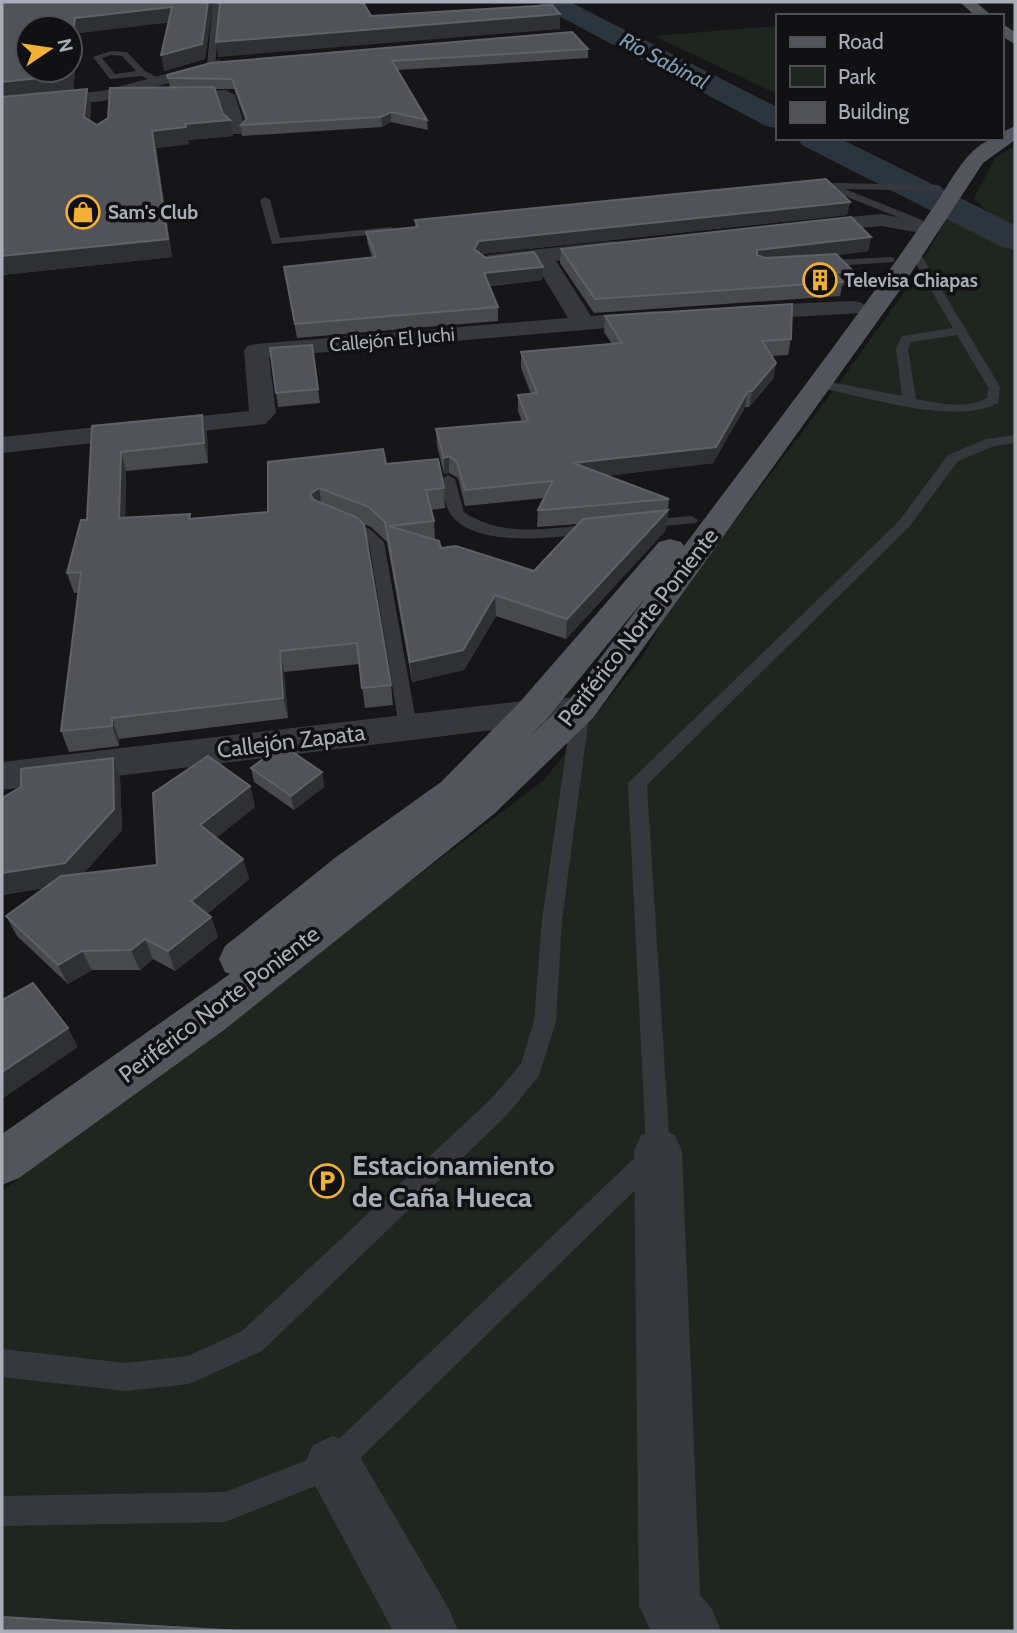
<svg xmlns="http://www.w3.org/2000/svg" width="1017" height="1633" font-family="Cabin,sans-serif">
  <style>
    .green { fill: #1e261f }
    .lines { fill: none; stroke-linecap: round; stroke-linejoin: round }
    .river { fill: #2c353c; fill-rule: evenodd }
    .lane { fill: #37383d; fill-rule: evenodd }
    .street { fill: #37383d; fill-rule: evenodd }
    .primary { fill: #53555c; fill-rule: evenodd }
    .wall { fill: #47494d }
    .shaded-wall { fill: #2f3033 }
    .building { fill: #525359; stroke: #5f6168; stroke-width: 2 }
    .labels { text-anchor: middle; stroke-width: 7; stroke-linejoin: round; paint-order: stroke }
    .far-poi-label { font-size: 19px; font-weight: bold; fill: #a8adb8; stroke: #111113; text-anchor: start }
    .far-street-label { font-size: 19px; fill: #a8adb8; stroke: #111113 }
    .far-water-label { font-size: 21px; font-style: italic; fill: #7f9bb3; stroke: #111113 }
    .street-label { font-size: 23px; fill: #a8adb8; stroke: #111113 }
    .near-poi-label { font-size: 28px; font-weight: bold; fill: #a8adb8; stroke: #111113; text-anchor: start }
  </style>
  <rect width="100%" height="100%" fill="#161618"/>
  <!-- green -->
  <g class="green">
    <path d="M777,26V94L654,36Z"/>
    <path d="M1015,146V1631H2V1191L544,780L644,654L673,603L842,379L905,291L950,213L955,208L1009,234L974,198L995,158Z"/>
  </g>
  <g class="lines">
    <!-- river -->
    <g class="river">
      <path d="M538,2H570L777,107V128L766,126L542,7Z"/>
      <path d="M797,138H839L1015,225V250L1002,247L802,145Z"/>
    </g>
    <!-- lane -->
    <g class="lane">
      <path d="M213,2H221L215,65L211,67L207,65Z"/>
      <path d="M111,51L127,52L145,71L164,81L160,84L141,76L110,79L93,57ZM111,55L122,56L136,71L115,74L102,58Z"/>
      <path d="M836,183L938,185L943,188L938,191L845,189L922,220L923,222L918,225L827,189L814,191L809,188Z"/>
      <path d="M265,197L270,200L280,238L391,227L396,230L391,233L272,244L260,200Z"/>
      <path d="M915,250L920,253L1000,387L998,403C954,426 869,397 820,388L814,384L820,380L902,396L896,349L902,336L953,328L910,253ZM957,335L988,387L987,398C963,410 941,403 916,399L908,349L911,342Z"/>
      <path d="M890,257L894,258V262L818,267L812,264L818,261Z"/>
      <path d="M1015,435V443L994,446L958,461L909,527L647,785L670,1151L667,1159L343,1475L225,1522L2,1526V1496L225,1492L323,1454L646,1147L628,783L899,521L948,455L986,439Z"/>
      <path d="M448,475L455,479L464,512C503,539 555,528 600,523L608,528L600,533C562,536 479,550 452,516C444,506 444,491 441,479Z"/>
      <path d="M691,516L698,520L696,523L643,528L636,524L643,520Z"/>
      <path d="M343,518L370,529L384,542L417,727L414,731H402L399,727L369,543L360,535L338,525V519Z"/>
      <path d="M581,703L590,709L562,920L556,1021L539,1076L507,1115L262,1351L189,1384L126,1391L2,1377V1349L126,1363L188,1356L242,1331L491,1099L521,1064L534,1021L542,920L572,709Z"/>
    </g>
    <!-- street -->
    <g class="street">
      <path d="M219,60L227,65L225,68L103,101L2,111V101L102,91Z"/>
      <path d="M226,90L235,95L246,130L243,134H231L219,100L165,101L156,96L165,91Z"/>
      <path d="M882,214L922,222L926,226L915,232L882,226L803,233L792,227L803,221Z"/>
      <path d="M614,241L625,248L622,253L556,261L591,316L656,311L664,313L668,318L664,323L269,357L276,413L265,424L2,453V437L249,411L244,351L247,346L256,344L568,318L535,263L488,269L477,262L488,255Z"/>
      <path d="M854,301L862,303L866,308L862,313L741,320L733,318L729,313L733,308L741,306Z"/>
      <path d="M581,697L593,700L599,709L593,718L2,790V762L532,700Z"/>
      <path d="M658,1128L675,1135L682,1151L700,1595L712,1609L721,1631H651L639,1606L634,1151L641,1135Z"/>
      <path d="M333,1436L353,1445L449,1609L458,1631H393L304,1465L313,1445Z"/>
    </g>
    <!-- primary -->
    <g class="primary">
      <path d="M960,2H976L992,16H975Z"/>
      <path d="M1001,23L1015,32V44L1001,36Z"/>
      <path d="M1015,126V140L983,163L900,290L593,718L494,814L224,1030L19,1178L2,1185V1134L230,974L225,972L219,959L225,946L336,857L441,782L519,703L659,542L670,539L681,542L684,546C770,431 858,318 939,199C953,178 972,138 1001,138V133ZM647,596L569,700L530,736L545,721Z"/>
    </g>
  </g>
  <!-- wall -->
  <g class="wall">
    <path d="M2,2H213L205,59L164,71L168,22L79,33L73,90L87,89L91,105L90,121L97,125L170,87L167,75L588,49V58L397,70L427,120L428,130L391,122L382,127L242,136L241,125L245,120L234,89H215L223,114L233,136L188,140L189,144L156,148L172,257L2,275Z"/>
    <path d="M850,202L847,215L481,254L486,258L543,267L542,280L490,286L498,307V321L297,338L284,267L372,257L368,245L366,232L415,227V220Z"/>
    <path d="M871,237L868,251L837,255L853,271L850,286H842L840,296L594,313L560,263L561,249Z"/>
    <path d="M605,316L791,339L788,355L771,356L776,363L773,379L749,407H745L713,463L606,476L669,499L666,530L566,639L496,616L464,670L412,682L387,542L371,527L364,524L391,685L393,705L365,708L359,664L284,672L288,718L119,739V746L69,752L61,731L78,593H74L67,573L87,520L92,426L202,415L207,434L208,463L126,471L125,518L190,514L191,519L268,512V462L386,464L444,488L445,508L431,510L434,521L435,540L441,548L534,571L579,524L537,527L538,510L544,498L465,506L458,478L449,473L444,474L437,445L436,429L522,422L518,411V395L531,394L521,368V352L612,344L604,332Z"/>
    <path d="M312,345L320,403L278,407L276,393Z"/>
    <path d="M251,768L322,772L324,787L294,810L254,782Z"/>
    <path d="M120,778L122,830L83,874L157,865L250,786L255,807L216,838L243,859L249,879L207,914L211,917L218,937L175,971L153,959L140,970H92L68,984L17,936L6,916L44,888L2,895V798Z"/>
  </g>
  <!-- shaded-wall -->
  <g class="shaded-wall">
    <path d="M208,2H213L205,59L164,71L161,55Z"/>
    <path d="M172,7L174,22L79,33L73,91L2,98V82L70,70L75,18Z"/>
    <path d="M560,14V29L218,57L216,42Z"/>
    <path d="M87,89L91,105L88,134L84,117Z"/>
    <path d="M391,112V122L382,127L381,117Z"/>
    <path d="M230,120L233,136L188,140L189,144L156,148L172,257L2,275V256L152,131L185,124Z"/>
    <path d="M850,202L847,215L480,254L474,249L479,241Z"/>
    <path d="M871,237L868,251L755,265L757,250Z"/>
    <path d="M543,267L542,280L484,286V273Z"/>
    <path d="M853,271L850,286H842L843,282L835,273Z"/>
    <path d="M776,363L773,379L749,407L752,391Z"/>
    <path d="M748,391L745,407L713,463L572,480L573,463Z"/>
    <path d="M202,415L207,434L208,463L204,443Z"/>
    <path d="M121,452L126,471L125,538L119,518Z"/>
    <path d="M449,456V473L444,474V458Z"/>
    <path d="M319,488L322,508L313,513L310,494Z"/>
    <path d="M668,510L666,530L566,639L567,619Z"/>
    <path d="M495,595L496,616L464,670L412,682L410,662Z"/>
    <path d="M280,651L284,672L288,718L283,698Z"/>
    <path d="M112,718L119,739V746L112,726Z"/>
    <path d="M113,758L120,778L122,830L75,883L2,895V873Z"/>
    <path d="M322,772L324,787L294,810L291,796Z"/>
    <path d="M250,786L255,807L206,846L200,825Z"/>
    <path d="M243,859L249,879L198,921L191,901Z"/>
    <path d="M211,917L218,937L175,971L168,951Z"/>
    <path d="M145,939L153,959L140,970L131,950Z"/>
    <path d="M82,951L92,970L68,984L58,965Z"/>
    <path d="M68,1028L78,1047L2,1099V1072Z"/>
  </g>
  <!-- building -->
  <g class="building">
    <path d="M2,2H208L202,44L161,55L172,7L75,18L70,63V28H28V70H69L68,75L2,82Z"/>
    <path d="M220,2H363L371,16L552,5L560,14L216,42Z"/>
    <path d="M572,32L588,49L392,61L427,120L391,112L381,117L241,125L247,119L232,79L168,78L167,75L211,63Z"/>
    <path d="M214,87L223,114L230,120L185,124L186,127L152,131L168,239L2,256V97L87,89L84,117L97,125L108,118L110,88Z"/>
    <path d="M826,179L850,202L479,241L474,249L486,258L534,252L543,267L484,273L498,307L295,324L284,267L376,257L366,232L418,227L415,220Z"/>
    <path d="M851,217L871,237L757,250V255L765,258L836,254L853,271L835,273L843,282L595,299L561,249Z"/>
    <path d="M792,304L791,339L762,341L776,363L752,391H748L716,447L573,463L669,499L544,510H538L553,481L465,490L457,462L449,456L444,458L436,429L528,421L518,395L537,393L521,352L622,343L605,316Z"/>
    <path d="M312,345L318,389L276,393L270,348Z"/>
    <path d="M202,415L204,443L121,452L119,518L190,514L189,519L268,512V462L383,449L386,464L438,459L444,488L426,490L434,521L389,526L439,541L441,548L456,546L534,571L583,519L668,510L567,619L495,595L463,650L410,662L385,522L369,507L319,488L310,494L314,500L356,517L364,524L391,685L362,688L357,643L280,651L283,698L112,718V726L61,731L81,572L67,573L81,520H87L92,426Z"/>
    <path d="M282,745L322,772L291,796L251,768Z"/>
    <path d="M208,756L250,786L200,825L243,859L191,901L211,917L168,951L145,939L131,950L82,951L58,965L6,916L61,876L157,865L153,793Z"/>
    <path d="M113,758L114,809L65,863L2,873V798L21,787V769Z"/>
    <path d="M33,983L68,1028L2,1072V1000Z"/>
    <path d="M2,1617L240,1631H2Z"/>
  </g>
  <!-- icons -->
  <defs>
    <symbol id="shop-ring" viewBox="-11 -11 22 22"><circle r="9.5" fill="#111113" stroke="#f2b134" stroke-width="1.5"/><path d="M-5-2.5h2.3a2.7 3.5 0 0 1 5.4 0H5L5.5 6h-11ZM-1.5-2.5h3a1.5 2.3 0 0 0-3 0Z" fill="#f2b134"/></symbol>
    <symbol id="building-ring" viewBox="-11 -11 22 22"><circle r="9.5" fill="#111113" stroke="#f2b134" stroke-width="1.5"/><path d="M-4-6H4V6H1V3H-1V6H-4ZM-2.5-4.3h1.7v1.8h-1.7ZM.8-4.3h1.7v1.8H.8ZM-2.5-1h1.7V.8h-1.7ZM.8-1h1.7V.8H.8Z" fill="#f2b134"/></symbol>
    <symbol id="parking-ring" viewBox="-11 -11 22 22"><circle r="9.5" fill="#111113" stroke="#f2b134" stroke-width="1.5"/><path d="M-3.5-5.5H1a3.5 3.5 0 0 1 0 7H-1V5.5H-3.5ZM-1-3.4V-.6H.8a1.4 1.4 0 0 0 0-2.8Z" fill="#f2b134"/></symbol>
  </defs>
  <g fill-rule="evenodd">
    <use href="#shop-ring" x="64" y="193" width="38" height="38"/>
    <use href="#building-ring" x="801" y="261" width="38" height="38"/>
    <use href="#parking-ring" x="308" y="1162" width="38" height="38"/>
  </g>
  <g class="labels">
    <!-- far-poi labels -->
    <g class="far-poi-label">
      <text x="108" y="219">Sam's Club</text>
      <text x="844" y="287">Televisa Chiapas</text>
    </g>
    <!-- far-street labels -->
    <g class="far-street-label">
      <text transform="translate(392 339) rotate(-5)" y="7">Callejón El Juchi</text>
    </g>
    <!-- far-water labels -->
    <g class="far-water-label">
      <text transform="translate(664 61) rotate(28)" y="7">Río Sabinal</text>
    </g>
    <!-- street labels -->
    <g class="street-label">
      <text transform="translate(638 627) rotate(-52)" y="8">Periférico Norte Poniente</text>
      <text transform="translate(291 741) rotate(-7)" y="8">Callejón Zapata</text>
      <text transform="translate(219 1004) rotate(-37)" y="8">Periférico Norte Poniente</text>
    </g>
    <!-- near-poi labels -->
    <g class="near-poi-label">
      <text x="352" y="1175">Estacionamiento<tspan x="352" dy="32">de Caña Hueca</tspan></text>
    </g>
  </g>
  <!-- border -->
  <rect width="1017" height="1633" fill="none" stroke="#a8adb8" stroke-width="7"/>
  <!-- legend -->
  <rect x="776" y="14" width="228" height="126" fill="#111113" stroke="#4d4f55" stroke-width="2"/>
  <rect x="790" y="37" width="35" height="10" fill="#53555c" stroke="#4d4f55" stroke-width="2"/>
  <text x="838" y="49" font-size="21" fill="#a8adb8">Road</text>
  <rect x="790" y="66" width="35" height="21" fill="#1e261f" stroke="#4d4f55" stroke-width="2"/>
  <text x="838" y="84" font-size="21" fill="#a8adb8">Park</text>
  <rect x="790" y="102" width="35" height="21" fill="#525359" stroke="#4d4f55" stroke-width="2"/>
  <text x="838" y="119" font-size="21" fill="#a8adb8">Building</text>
  <!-- north arrow -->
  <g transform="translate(49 49) rotate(77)"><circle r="33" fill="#111113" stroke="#4d4f55" stroke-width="2"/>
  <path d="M0-5L12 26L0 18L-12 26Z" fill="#f2b134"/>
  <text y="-10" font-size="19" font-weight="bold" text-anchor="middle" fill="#a8adb8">N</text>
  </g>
</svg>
